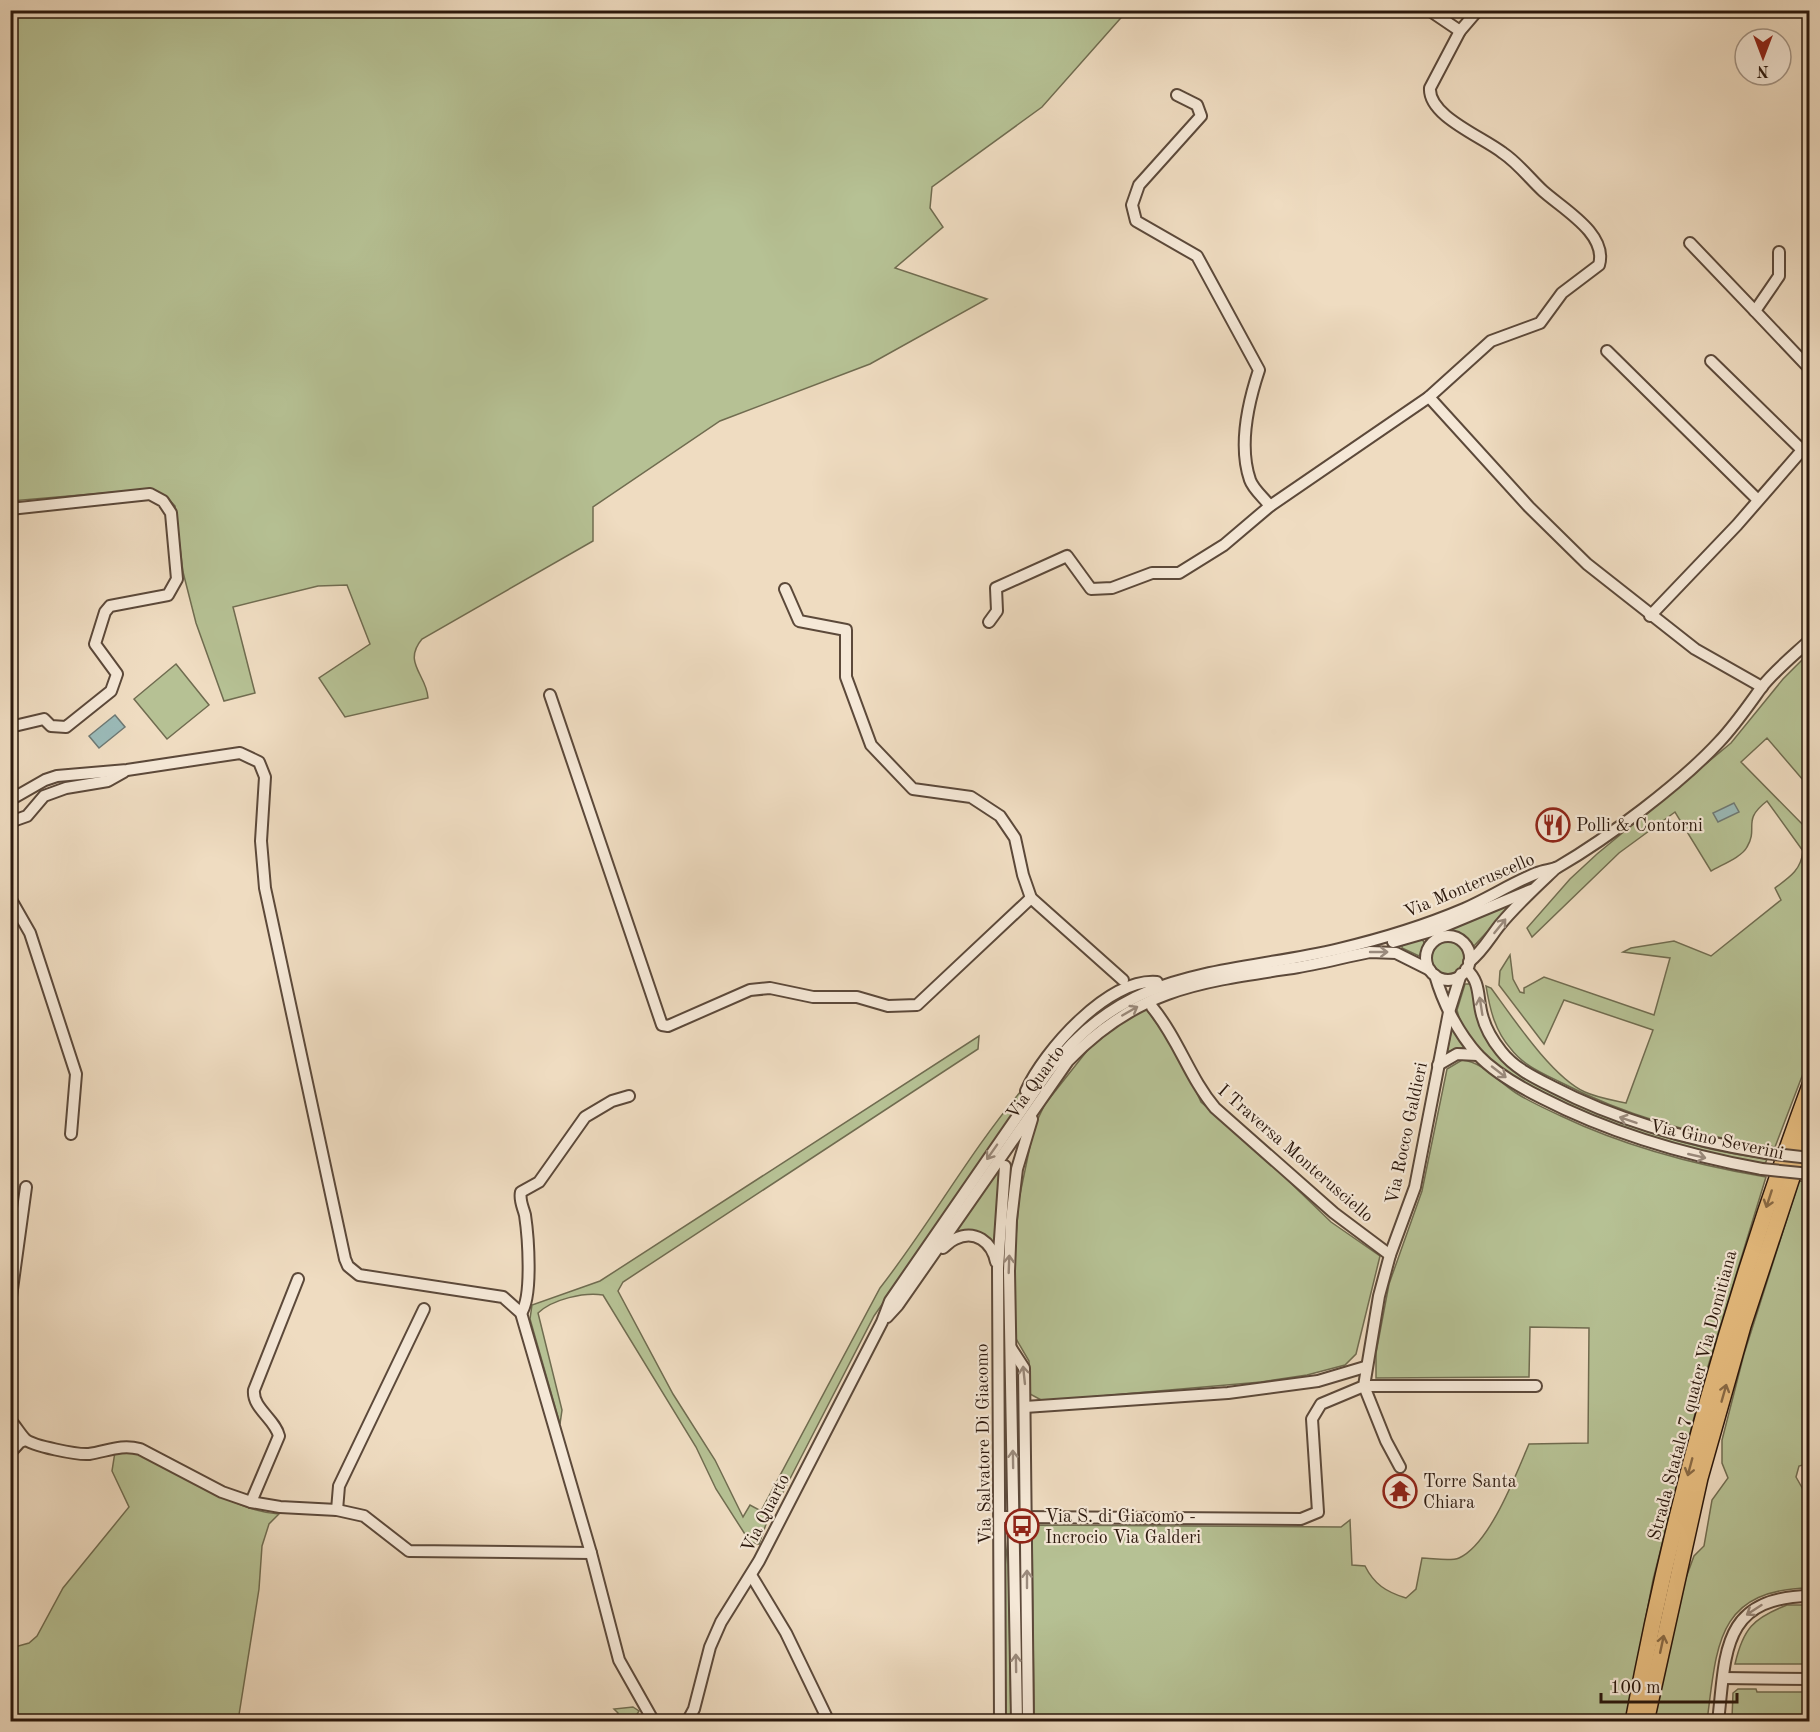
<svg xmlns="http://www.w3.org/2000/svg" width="1820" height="1732" font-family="'Old Standard TT',serif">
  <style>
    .green { fill: #b6c194; stroke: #706c50; stroke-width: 1.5 }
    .water { fill: #9abab8; stroke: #6e7974; stroke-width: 1.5 }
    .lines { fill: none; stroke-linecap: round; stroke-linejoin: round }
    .minor-casing { stroke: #5c493a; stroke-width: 14 }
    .highway-casing { stroke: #2b180d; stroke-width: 18 }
    .minor { stroke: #f5e8d7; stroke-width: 10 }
    .highway { stroke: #e8be80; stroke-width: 15 }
    .minor-bridge-casing { stroke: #5c493a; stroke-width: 14; stroke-linecap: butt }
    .minor-bridge { stroke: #f5e8d7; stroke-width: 10 }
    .oneway { stroke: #9a8a7c }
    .oneway2 { stroke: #8a6b46 }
    .labels { text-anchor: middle; stroke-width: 4.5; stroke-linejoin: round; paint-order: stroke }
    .poi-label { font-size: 18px; fill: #2b180d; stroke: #f5e8d7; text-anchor: start }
    .street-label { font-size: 18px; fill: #2b180d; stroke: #f5e8d7 }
  </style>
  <rect width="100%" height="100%" fill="#efdcc1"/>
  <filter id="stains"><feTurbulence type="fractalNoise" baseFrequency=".00333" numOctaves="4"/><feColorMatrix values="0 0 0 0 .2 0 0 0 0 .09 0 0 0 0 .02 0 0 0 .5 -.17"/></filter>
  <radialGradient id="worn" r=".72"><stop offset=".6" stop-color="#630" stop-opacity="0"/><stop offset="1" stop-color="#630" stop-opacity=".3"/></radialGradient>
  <!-- green -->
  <g class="green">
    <path d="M11,11H1127L1042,107L932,187L930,208L943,227L895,268L987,299L870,364L720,421L593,507V541L422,639C402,663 427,675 428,698L345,717L319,678L370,644L347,585L318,586L233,607L255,693L224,701L196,623L183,572L175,506L166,496L150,489L11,501Z"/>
    <path d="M1809,653V787L1767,738L1741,762L1809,831V1058L1775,1147C1701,1137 1626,1116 1560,1082C1542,1073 1523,1065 1511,1049C1495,1031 1490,1010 1486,986L1491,988C1513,1018 1552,1077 1585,1092C1598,1098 1613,1100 1626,1103L1653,1030L1564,1000L1544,1044L1499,985L1500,971L1510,955L1513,979L1520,992L1524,993V988L1544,977L1654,1015L1670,958L1623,952L1631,948L1674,941L1711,956L1781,900L1775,888C1790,877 1801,870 1803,851L1767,801C1741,821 1759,827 1747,847C1742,857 1721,865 1711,871L1675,812L1619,853L1532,937L1527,928L1570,879L1597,854L1731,743L1783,679Z"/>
    <path d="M176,664L209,705L167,739L134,699Z"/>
    <path d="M1515,901L1474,946L1464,937L1450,930Z"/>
    <path d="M1422,939L1425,944L1419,956L1402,948V945Z"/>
    <circle cx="1448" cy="958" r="17"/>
    <path d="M1465,984H1471C1479,1006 1485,1034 1497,1053C1507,1071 1531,1082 1549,1090C1617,1125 1691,1149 1767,1159L1765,1164C1690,1153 1476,1097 1457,1010Z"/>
    <path d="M1145,1007L1180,1056L1201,1102L1267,1160L1331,1222L1380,1256L1356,1354L1345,1365L1307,1375L1261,1382L1043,1401L1030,1394L1029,1361L1015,1337L1013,1274L1019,1199L1034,1127L1045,1104L1094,1042Z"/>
    <path d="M1453,1027L1465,1047L1447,1052L1452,1028Z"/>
    <path d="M979,1036L978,1049L623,1282L618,1291L673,1394L715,1460L743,1517L750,1505L761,1511L880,1288C930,1224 969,1153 1021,1091L1028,1094L874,1316L779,1500L775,1499L759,1544L750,1542L716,1489L696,1447L603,1295C584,1292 553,1299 538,1313L562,1410L560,1424L530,1319L532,1305L600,1281Z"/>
    <path d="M1462,1060C1483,1062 1499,1082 1516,1093C1530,1102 1546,1109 1561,1116C1626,1147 1695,1165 1766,1177L1702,1386L1653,1580L1626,1721H1034L1032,1529L1034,1525L1341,1527L1350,1520L1352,1565L1365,1566C1374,1584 1386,1592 1406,1598L1416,1589L1422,1558C1432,1558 1450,1562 1459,1558C1490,1544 1516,1474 1529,1444L1588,1443L1589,1328L1530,1327L1529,1377L1376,1378V1353L1389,1284L1422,1191L1447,1069Z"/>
    <path d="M1000,1165H1004L999,1173L994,1244L959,1232L957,1227Z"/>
    <path d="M1799,1181L1809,1182L1810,1463L1799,1466L1796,1477L1809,1500V1588C1716,1590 1717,1646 1707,1721L1653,1722L1680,1594L1694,1556L1704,1546L1712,1500L1728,1478L1722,1463V1440L1744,1354Z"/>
    <path d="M1016,1368H1020L1022,1505L1019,1504Z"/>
    <path d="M129,1451C182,1465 223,1510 279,1514L269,1524L262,1546L259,1589L238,1721L11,1722V1648L29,1643L37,1636L63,1588L129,1507L112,1471L115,1452Z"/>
    <path d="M1019,1526H1022L1024,1722L1021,1721Z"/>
    <path d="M1008,1538L1011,1721L1006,1722L1004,1577Z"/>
    <path d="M1787,1605H1809V1664H1735C1743,1629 1753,1618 1787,1605Z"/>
    <path d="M1738,1689H1756L1757,1692H1809V1718H1732L1733,1693Z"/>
    <path d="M633,1707L639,1711L633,1721H617L618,1713L614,1709Z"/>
  </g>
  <!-- water -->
  <g class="water">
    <path d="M115,715L125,727L99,748L89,736Z"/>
    <path d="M1734,803L1739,812L1718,822L1713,813Z"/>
  </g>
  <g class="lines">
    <defs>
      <g id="minor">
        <path d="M1429,10L1460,31"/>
        <path d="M1690,243L1755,311"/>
        <path d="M1779,252V276L1755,311L1810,369"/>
        <path d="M1607,351L1758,500"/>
        <path d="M1711,361L1801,449"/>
        <path d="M1429,397L1529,507L1587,564L1695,649L1762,687"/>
        <path d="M1270,506L1429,397L1491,341L1540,323L1562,293L1599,265C1608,234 1563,209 1543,191C1530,179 1518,163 1503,153C1483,137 1428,116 1430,88L1460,31L1478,10"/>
        <path d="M10,509L150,494L163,501L171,513L177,579L168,595L110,606L105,612L95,644L117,674L111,691L66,727L51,726L44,719L10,727"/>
        <path d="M785,589L799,621L846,630V677L871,745L913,789L971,797L1000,816L1015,838L1023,875L1031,898L1123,980"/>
        <path d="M1650,616L1737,525L1810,441"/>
        <path d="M989,622L997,611L996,588L1067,556L1091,589L1112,588L1152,573H1179L1224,545L1270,506C1264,498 1253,489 1250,480C1238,445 1248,403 1259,370L1197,256L1136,221L1132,205L1139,185L1201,116L1197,105L1177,95"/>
        <path d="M550,695L662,1025L668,1026L750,990L770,988L813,997H857L888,1006L917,1005L1031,898"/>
        <path d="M10,800L45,780L57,776L127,770L240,753L259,762L265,777L261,841L265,888L345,1259L348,1266L359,1275L503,1297L521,1313L591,1553L619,1660L654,1722"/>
        <path d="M10,822L27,816L44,796L66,788L108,781L124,772"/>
        <path d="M10,898L30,933L76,1074L71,1134"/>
        <circle cx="1448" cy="958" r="22"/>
        <path d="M1393,942L1435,930L1531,890"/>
        <path d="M1469,962C1482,952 1489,939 1499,926C1516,905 1536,887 1556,868"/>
        <path d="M1466,969C1481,982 1477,997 1482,1015C1485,1027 1493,1041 1501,1051C1514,1068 1535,1078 1553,1087C1620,1122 1692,1141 1766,1153"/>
        <path d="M1435,975C1443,1003 1458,1033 1478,1055C1495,1073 1520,1087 1542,1098C1612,1134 1685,1155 1762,1169"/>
        <path d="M1152,1007C1179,1040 1189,1077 1215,1108L1334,1213L1390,1255"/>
        <path d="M1438,1065L1457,1054L1478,1055"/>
        <path d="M1026,1091C1044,1051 1108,978 1157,982"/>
        <path d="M943,1248C947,1245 950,1241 955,1239C975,1229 992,1242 996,1262"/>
        <path d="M10,1304L26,1187"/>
        <path d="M521,1313C533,1297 528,1235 525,1215C523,1207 519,1200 521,1192L539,1182L585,1117L612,1101L629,1096"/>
        <path d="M887,1317L898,1305L1068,1061C1137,989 1199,982 1293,968C1319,964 1344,957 1370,952L1396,953L1430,970"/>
        <path d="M1011,1348L1024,1368L1028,1722"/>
        <path d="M1025,1407L1228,1393L1318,1381L1365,1367"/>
        <path d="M10,1420C15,1425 20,1434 25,1439C32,1446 78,1455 89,1454C108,1451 121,1444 140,1449L222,1492L251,1502L280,1507L337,1510L364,1516L409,1551L591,1553"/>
        <path d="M10,1453L20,1442L25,1440"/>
        <path d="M1400,1467L1386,1441L1364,1386H1536"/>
        <path d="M251,1502L279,1436C275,1419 252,1408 254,1390L298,1279"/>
        <path d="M337,1510L339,1486L424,1309"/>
        <path d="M1000,1517L1301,1519L1318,1512L1312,1419L1321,1404L1364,1386L1379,1296L1390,1255L1415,1187L1449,1012L1461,974"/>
        <path d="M751,1575L786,1633L829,1722"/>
        <path d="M1723,1678L1810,1679"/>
        <path d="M687,1722L694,1709L710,1647L721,1622L759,1561L882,1322L890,1301L1048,1072C1127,965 1223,976 1339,949C1381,939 1424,926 1464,909C1489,898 1512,883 1537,873C1544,870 1552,870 1558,867C1608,838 1680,784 1719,742C1735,725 1748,706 1761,688C1774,671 1794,655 1810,640"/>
        <path d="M1000,1722L998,1268L1005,1166"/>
        <path d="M1017,1722L1009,1271L1011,1220L1017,1169L1032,1119"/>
        <path d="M1718,1722C1726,1653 1721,1597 1810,1596"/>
      </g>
      <g id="highway">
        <path d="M1633,1722C1673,1505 1734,1291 1810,1085"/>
        <path d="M1646,1722L1700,1478L1743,1326L1810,1123"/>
      </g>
    </defs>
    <!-- minor casing -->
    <use href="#minor" class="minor-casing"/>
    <!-- highway casing -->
    <use href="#highway" class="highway-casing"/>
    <!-- minor -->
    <use href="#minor" class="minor"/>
    <!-- highway -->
    <use href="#highway" class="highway"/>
    <defs>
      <g id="minor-bridge">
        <path d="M1766,1153L1810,1158"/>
        <path d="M1762,1169L1810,1174"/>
      </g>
    </defs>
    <!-- minor-bridge casing -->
    <use href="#minor-bridge" class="minor-bridge-casing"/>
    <!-- minor-bridge -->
    <use href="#minor-bridge" class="minor-bridge"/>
  </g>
  <!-- one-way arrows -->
  <defs><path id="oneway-shaft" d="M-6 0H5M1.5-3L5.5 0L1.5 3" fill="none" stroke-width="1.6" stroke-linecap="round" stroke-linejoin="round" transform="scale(1.5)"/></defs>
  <g class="oneway">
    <use href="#oneway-shaft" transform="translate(1500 926) rotate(-51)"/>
    <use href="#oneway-shaft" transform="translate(1379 952)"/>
    <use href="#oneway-shaft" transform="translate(1481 1006) rotate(-99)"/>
    <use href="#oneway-shaft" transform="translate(1130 1011) rotate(-30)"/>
    <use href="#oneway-shaft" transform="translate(1499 1072) rotate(38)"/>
    <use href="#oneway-shaft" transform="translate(1628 1120) rotate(-161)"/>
    <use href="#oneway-shaft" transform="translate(992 1152) rotate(125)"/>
    <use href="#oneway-shaft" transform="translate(1697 1156) rotate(13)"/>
    <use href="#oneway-shaft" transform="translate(1009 1264) rotate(-88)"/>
    <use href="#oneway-shaft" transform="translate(1024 1375) rotate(-96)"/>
    <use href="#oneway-shaft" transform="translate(1013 1459) rotate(-91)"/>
    <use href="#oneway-shaft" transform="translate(1027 1579) rotate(-90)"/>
    <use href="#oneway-shaft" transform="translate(1754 1610) rotate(147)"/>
    <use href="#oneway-shaft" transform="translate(1016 1663) rotate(-91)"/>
  </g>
  <g class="oneway2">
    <use href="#oneway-shaft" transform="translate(1769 1199) rotate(108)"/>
    <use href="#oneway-shaft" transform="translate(1724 1393) rotate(-74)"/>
    <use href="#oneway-shaft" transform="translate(1690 1467) rotate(105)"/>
    <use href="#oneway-shaft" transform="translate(1662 1644) rotate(-78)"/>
  </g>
  <!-- icons -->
  <defs>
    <symbol id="restaurant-ring" viewBox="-11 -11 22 22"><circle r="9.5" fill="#f5e8d7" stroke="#8f2418" stroke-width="1.5"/><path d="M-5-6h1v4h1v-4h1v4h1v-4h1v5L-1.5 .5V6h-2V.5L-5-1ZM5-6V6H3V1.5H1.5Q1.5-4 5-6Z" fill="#8f2418"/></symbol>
    <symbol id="temple-ring" viewBox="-11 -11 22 22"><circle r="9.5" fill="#f5e8d7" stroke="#8f2418" stroke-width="1.5"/><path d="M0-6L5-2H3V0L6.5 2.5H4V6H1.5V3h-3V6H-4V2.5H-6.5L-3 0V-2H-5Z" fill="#8f2418"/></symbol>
    <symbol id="bus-ring" viewBox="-11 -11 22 22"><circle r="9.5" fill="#f5e8d7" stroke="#8f2418" stroke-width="1.5"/><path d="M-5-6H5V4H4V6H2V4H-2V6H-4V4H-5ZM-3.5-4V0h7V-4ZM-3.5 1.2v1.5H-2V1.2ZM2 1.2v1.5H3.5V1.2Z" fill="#8f2418"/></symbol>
  </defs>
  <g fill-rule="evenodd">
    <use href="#restaurant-ring" x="1534" y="806" width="38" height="38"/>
    <use href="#temple-ring" x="1381" y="1472" width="38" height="38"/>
    <use href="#bus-ring" x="1003" y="1507" width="38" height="38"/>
  </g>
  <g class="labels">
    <!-- poi labels -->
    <g class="poi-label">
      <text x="1576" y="831">Polli &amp; Contorni</text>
      <text x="1423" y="1487">Torre Santa<tspan x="1423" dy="21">Chiara</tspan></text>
      <text x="1045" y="1522">Via S. di Giacomo -<tspan x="1045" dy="21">Incrocio Via Galderi</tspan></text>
    </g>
    <!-- street labels -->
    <g class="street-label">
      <text transform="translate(1469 885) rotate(-23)" y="6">Via Monteruscello</text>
      <text transform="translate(1035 1082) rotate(-54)" y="6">Via Quarto</text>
      <text transform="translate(1406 1133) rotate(-78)" y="6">Via Rocco Galdieri</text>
      <text transform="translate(1717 1139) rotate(12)" y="6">Via Gino Severini</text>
      <text transform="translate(1296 1153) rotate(41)" y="6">I Traversa Monterusciello</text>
      <text transform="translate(1692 1395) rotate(-75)" y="6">Strada Statale 7 quater Via Domitiana</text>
      <text transform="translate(983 1444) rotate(-91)" y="6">Via Salvatore Di Giacomo</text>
      <text transform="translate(765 1513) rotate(-63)" y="6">Via Quarto</text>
    </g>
  </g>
  <!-- margin -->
  <rect width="1820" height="1732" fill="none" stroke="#efdcc1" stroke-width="36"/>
  <rect x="12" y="12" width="1796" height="1708" fill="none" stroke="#2b180d" stroke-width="3"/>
  <rect x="18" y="18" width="1784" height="1696" fill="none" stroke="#2b180d" stroke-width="1.5"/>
  <!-- north arrow -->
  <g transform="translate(1763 57) rotate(180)"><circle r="28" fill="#f5e8d7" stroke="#a49586" stroke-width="1.5"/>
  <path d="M0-4.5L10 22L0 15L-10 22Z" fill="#8f2418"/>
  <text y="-9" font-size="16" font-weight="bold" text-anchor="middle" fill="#2b180d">N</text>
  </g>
  <!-- scale -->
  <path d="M1601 1693v9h136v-9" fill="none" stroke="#2b180d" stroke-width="3"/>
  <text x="1610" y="1693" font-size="18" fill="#2b180d" stroke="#f5e8d7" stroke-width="4.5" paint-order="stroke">100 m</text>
  <rect width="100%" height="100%" filter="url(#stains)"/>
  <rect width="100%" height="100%" fill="url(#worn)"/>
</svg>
